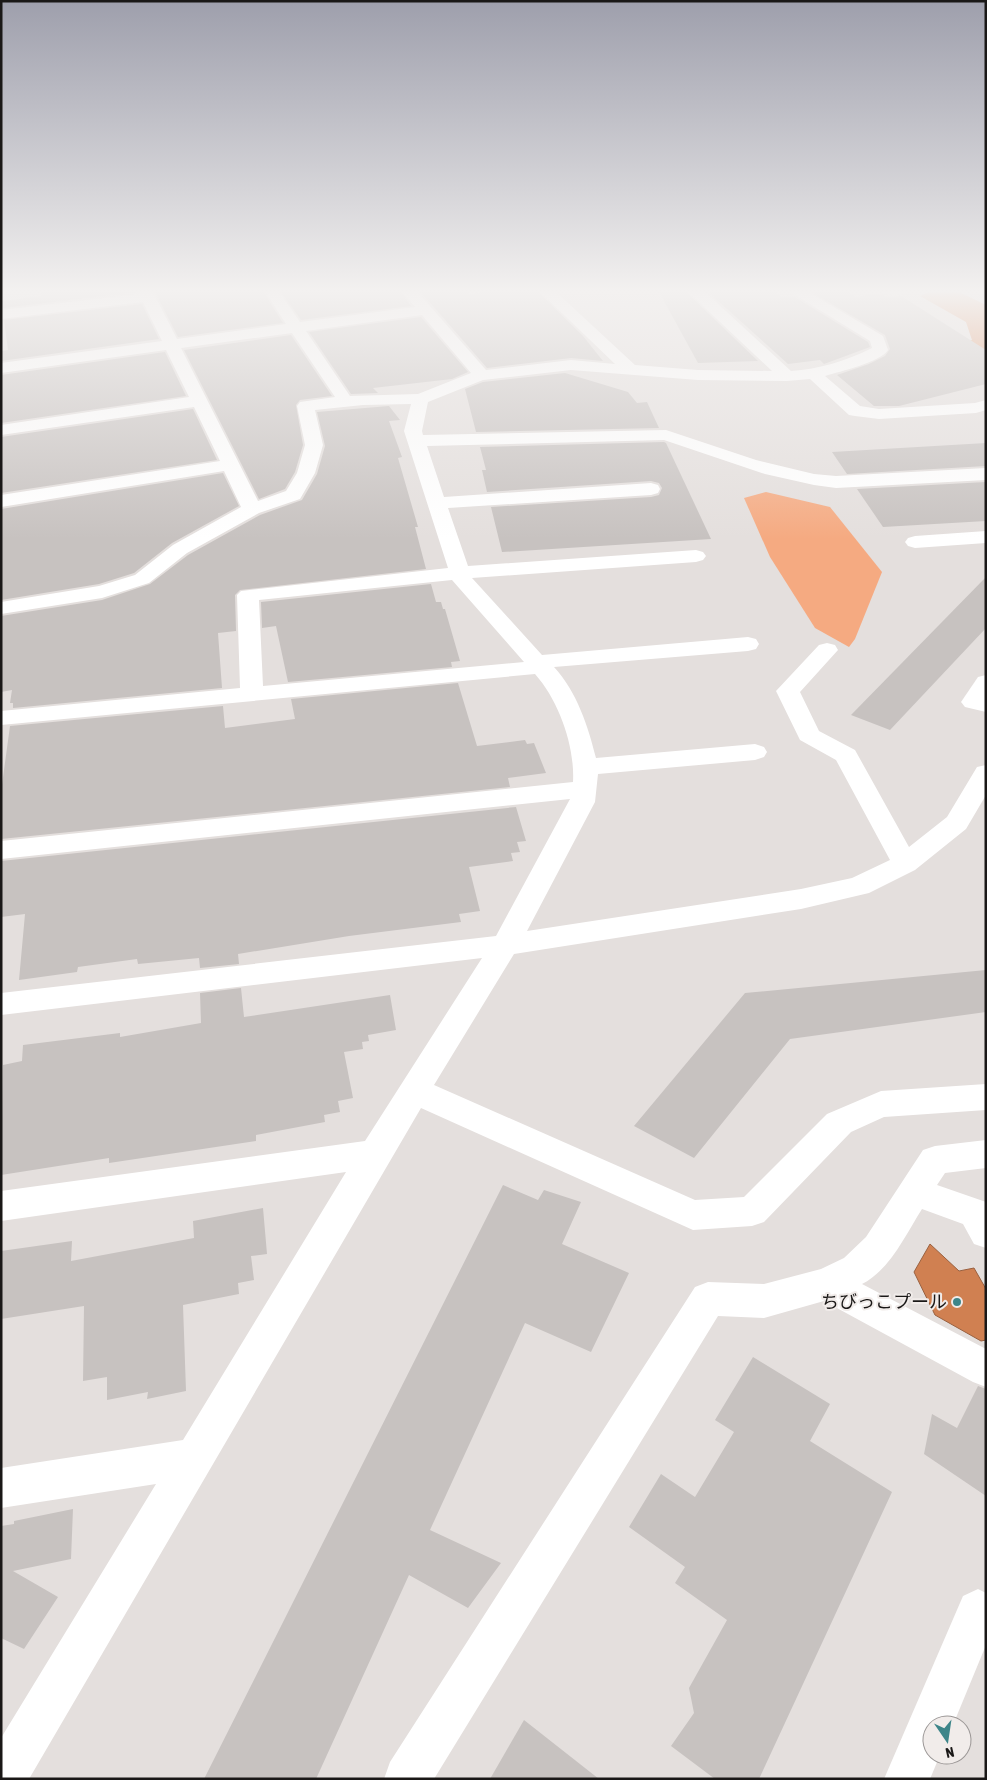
<svg xmlns="http://www.w3.org/2000/svg" width="987" height="1780" font-family="'Asap Condensed','Noto Sans JP',sans-serif">
  <style>
    .green { fill: #f5aa81 }
    .forest { fill: #de8d5e }
    .water { fill: #d08051; stroke: #996140 }
    .building { fill: #c7c2c0 }
    .lines { fill: none; stroke-linecap: round; stroke-linejoin: round }
    .minor { fill: #fff; fill-rule: evenodd }
    .poi-dot { fill: #3d8589; stroke: #f1ecea; stroke-width: 2 }
    .labels { text-anchor: middle; stroke-width: 4; stroke-linejoin: round; paint-order: stroke }
    .near-poi-label { font-size: 18px; fill: #1a1817; stroke: #f1ecea; text-anchor: end }
  </style>
  <rect width="100%" height="100%" fill="#e4dfdd"/>
  <!-- green -->
  <path class="green" d="M766,492L830,507L882,572L855,639L849,647L815,628L770,557L744,498Z"/>
  <!-- forest -->
  <path class="forest" d="M934,290H955L986,305V357L910,360L972,340L966,322L920,296Z"/>
  <!-- water -->
  <path class="water" d="M930,1244L959,1271L974,1268L986,1289V1340L981,1341L935,1315L914,1272Z"/>
  <!-- building -->
  <g class="building">
    <path d="M63,290H136L137,292L3,308L2,301L41,296V292Z"/>
    <path d="M154,290H262L283,323L178,337Z"/>
    <path d="M280,290H399L411,306L301,320Z"/>
    <path d="M419,290H466L469,294L501,290H536L583,336L603,361L571,358L487,368Z"/>
    <path d="M658,290H684L758,361L698,363Z"/>
    <path d="M706,290H773L783,298L793,296L868,342L870,347L824,364L820,360L788,364Z"/>
    <path d="M828,290H845L856,297L876,294L888,297L901,296L986,350V384L899,406H874L837,375L869,364L885,356L890,349L885,335L813,293Z"/>
    <path d="M142,304L159,339L1,361V351L8,350L4,320Z"/>
    <path d="M421,317L468,372L452,379L373,388L378,393L351,394L309,332Z"/>
    <path d="M291,335L332,396L300,400L296,405L303,445L295,472L285,489L259,499L184,350Z"/>
    <path d="M165,352L186,396L1,423V375Z"/>
    <path d="M565,373L628,392L637,403L647,402L659,428L476,432L465,389L483,382Z"/>
    <path d="M389,406L400,420L389,421L402,457L398,458L418,527H415L426,569L240,590L235,595L236,631L218,633L222,688L13,708V703H10L12,690L1,692V616L102,600L150,584L188,555L260,515L302,500L317,474L325,446L317,412Z"/>
    <path d="M193,409L217,460L1,493V437Z"/>
    <path d="M664,442L666,443L711,539L502,552L491,507L651,497L659,495L662,488L659,483L651,481L487,492L482,470H486L480,447Z"/>
    <path d="M986,443V466L847,474L832,452Z"/>
    <path d="M223,473L239,506L172,543L134,573L99,584L1,600V509Z"/>
    <path d="M986,482V521L883,527L857,489Z"/>
    <path d="M986,577V628L890,730L851,715Z"/>
    <path d="M431,584L436,602H441L443,609H445L460,661L451,662L452,667L288,682L276,626L262,628L261,602Z"/>
    <path d="M458,683L477,746L525,740L527,744L534,743L546,773L508,778L510,787L1,839V792L10,726L223,706L225,728L295,719L291,699Z"/>
    <path d="M516,807L526,841L517,842L520,852L511,853L513,861L469,867L480,911L459,914L461,922L349,936L238,954L239,964L200,968L199,958L138,964L137,959L78,967L77,972L19,980L25,914L1,917V861Z"/>
    <path d="M986,970V1012L790,1039L694,1158L634,1126L745,993Z"/>
    <path d="M241,988L244,1017L390,995L396,1030L368,1035L369,1041L362,1042L363,1049L344,1052L353,1098L338,1101L340,1112L324,1115L325,1122L256,1135V1141L109,1163V1158L1,1175L3,1065L22,1061L23,1045L120,1033V1037L201,1023L200,993Z"/>
    <path d="M503,1185L538,1200L544,1190L581,1202L562,1244L629,1273L591,1352L525,1323L430,1530L501,1563L468,1608L409,1575L316,1779H204Z"/>
    <path d="M263,1208L267,1254L251,1256L254,1280L238,1283L239,1294L183,1305L186,1391L147,1399L148,1392L107,1400V1377L83,1381L84,1306L1,1319V1251L72,1241L71,1261L194,1238L193,1221Z"/>
    <path d="M753,1357L830,1404L810,1441L892,1492L759,1779H715L671,1746L694,1713L689,1688L727,1620L675,1583L685,1567L629,1527L661,1474L695,1497L734,1432L715,1420Z"/>
    <path d="M978,1386L986,1389V1496L924,1454L932,1414L957,1428Z"/>
    <path d="M73,1509L71,1559L13,1571L58,1597L24,1649L1,1638V1526L14,1524V1521Z"/>
    <path d="M524,1720L599,1779H490Z"/>
  </g>
  <g class="lines">
    <!-- minor -->
    <g class="minor">
      <path d="M138,290H152L177,339L286,324L264,290H278L300,322L415,307L401,290H416L486,370L571,360L615,364L538,290H554L635,365L698,370L772,371L686,290H703L791,371C819,369 846,361 872,348L870,341L787,290H805L883,336L888,350C879,363 841,371 825,376L860,406L879,409L975,403L986,400V410L976,413L879,419L855,416L849,415L810,379L787,381L698,380L571,370L483,380L428,402L422,431L423,435L666,430L756,460L814,474L836,476L986,468V480L836,488L814,485L765,474L664,440L427,446L444,497L651,483L658,485L660,489L658,493L651,495L448,508L468,566L696,550L703,552L706,556L703,560L696,562L472,578L542,655L748,637L756,639L759,644L756,649L748,651L554,667C577,692 588,726 596,758L755,744L764,747L767,752L764,757L755,760L598,774L595,802L527,931L801,889L852,878L890,860L836,760L800,740L776,691L819,645L827,643L835,645L838,650L800,692L819,731L855,750L909,847L947,817L977,767L986,765V795L966,829L915,870L869,893L801,909L514,954L434,1085L695,1200L744,1197L827,1114L881,1091L986,1084V1110L884,1117L851,1132L764,1222L752,1226L693,1230L421,1108L29,1779H1V1738L156,1484L1,1508V1468L183,1440L346,1172L1,1221V1191L365,1141L482,958L1,1015V993L496,936L570,799L1,859V841L573,782C575,746 559,701 535,674L1,725V711L240,688L237,595L241,591L448,568L404,431L411,404L363,405L315,410L323,445L315,473L300,499L259,513L187,553L149,583L102,598L1,614V602L99,586L135,575L173,545L241,507L224,471L1,507V495L220,461L194,407L1,435V425L189,397L166,350L1,373V363L162,341L143,302L1,319V310L139,294ZM422,315L471,373L418,394L350,396L306,331ZM292,333L335,397L300,402L297,406L305,445L297,473L286,491L258,501L181,348ZM452,580L524,662L263,686L259,600Z"/>
      <path d="M881,290H909L907,293C899,295 891,295 883,293Z"/>
      <path d="M986,531V543L915,548L908,546L905,542L908,538L915,536Z"/>
      <path d="M986,675V712L965,707L961,702L978,677Z"/>
      <path d="M986,1140V1168L945,1173L937,1185L986,1202V1248L974,1244L963,1224L922,1209C906,1234 890,1270 862,1284L986,1349V1387L973,1382L824,1301L764,1318L718,1316L434,1779H384L390,1762L695,1287L708,1282L764,1284L821,1269L844,1258L866,1237L923,1150L935,1146Z"/>
      <path d="M978,1589L986,1593V1645L953,1725H932V1755H940L930,1779H884L963,1596Z"/>
    </g>
  </g>
  <!-- sky -->
  <linearGradient id="sky" x2="0" y2="1"><stop stop-color="#9e9fac"/><stop offset="0.54" stop-color="#f3f1f0"/><stop offset="1" stop-color="#f3f1f0" stop-opacity="0"/></linearGradient>
  <rect width="987" height="539" fill="url(#sky)"/>
  <!-- markers -->
  <circle class="poi-dot" cx="957" cy="1302" r="5"/>
  <g class="labels">
    <!-- near-poi labels -->
    <g class="near-poi-label">
      <text x="947" y="1308">ちびっこプール</text>
    </g>
  </g>
  <!-- border -->
  <rect width="987" height="1780" fill="none" stroke="#1a1817" stroke-width="5"/>
  <!-- north arrow -->
  <g transform="translate(947 1740) rotate(167)"><circle r="24" fill="#f1ecea" stroke="#9b9796"/>
  <path d="M0-4L9 19L0 12L-9 19Z" fill="#3d8589"/>
  <text y="-8" font-size="14" font-weight="bold" text-anchor="middle" fill="#1a1817">N</text>
  </g>
</svg>
